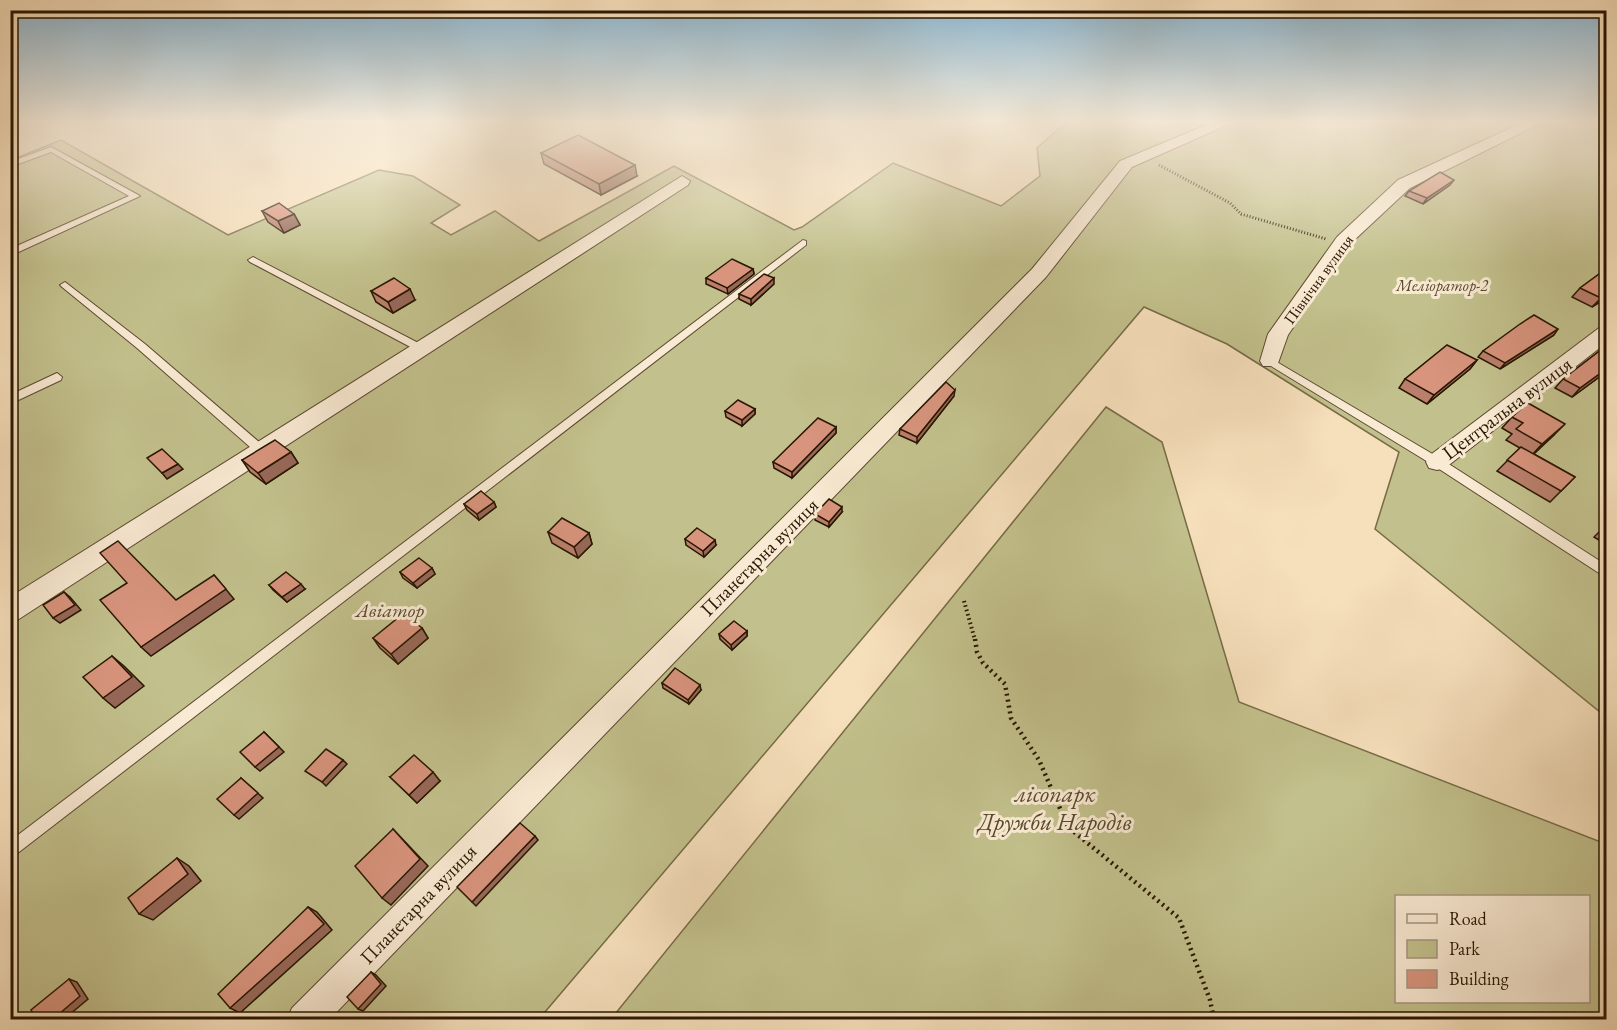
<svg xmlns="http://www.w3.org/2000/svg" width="1617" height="1030" font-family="'EB Garamond',serif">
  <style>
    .green { fill: #c2c08c; stroke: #766b46; stroke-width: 1.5; fill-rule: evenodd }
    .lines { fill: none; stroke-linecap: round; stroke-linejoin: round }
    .service-casing { stroke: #5c4830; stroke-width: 2 }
    .minor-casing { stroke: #5c4830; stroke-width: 2 }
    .path-far2 { stroke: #291601; stroke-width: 3; stroke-dasharray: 1 2; stroke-linecap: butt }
    .path-far1 { stroke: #291601; stroke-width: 4; stroke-dasharray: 1.5 3; stroke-linecap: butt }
    .path { stroke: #291601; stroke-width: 4.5; stroke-dasharray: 2 4; stroke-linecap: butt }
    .service { fill: #f9ead3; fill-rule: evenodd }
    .minor { fill: #f9ead3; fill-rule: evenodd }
    .wall { fill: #ba7f6c; stroke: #291601; stroke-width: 1.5 }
    .shaded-wall { fill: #976858; stroke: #291601; stroke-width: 1.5 }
    .building { fill: #d8947d; stroke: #291601; stroke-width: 1.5 }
    .labels { text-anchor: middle; stroke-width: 6; stroke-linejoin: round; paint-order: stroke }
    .far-street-label { font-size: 16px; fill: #291601; stroke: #f9ead3 }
    .far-park-label { font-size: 16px; font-style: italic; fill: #57492b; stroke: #f9ead3 }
    .street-label { font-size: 20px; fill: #291601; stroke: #f9ead3 }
    .park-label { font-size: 20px; font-style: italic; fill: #57492b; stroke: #f9ead3 }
    .near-park-label { font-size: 24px; font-style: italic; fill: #57492b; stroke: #f9ead3 }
  </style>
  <rect width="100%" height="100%" fill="#f6dfbb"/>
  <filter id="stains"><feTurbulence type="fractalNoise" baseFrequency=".00333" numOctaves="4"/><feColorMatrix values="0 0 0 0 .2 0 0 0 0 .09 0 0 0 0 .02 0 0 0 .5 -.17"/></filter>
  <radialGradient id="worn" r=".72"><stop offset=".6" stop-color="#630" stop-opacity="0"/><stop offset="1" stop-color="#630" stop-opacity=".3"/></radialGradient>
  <!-- green -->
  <g class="green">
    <path d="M1074,121H1606V717L1375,529L1399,452L1227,344L1144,307L539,1019L11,1020V160L61,140L228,235L379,170L413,176L460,205L431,223L451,235L495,211L539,241L674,166L794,230L802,227L893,163L1001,206L1040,176L1037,148L1061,127Z"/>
    <path d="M1106,407L1162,442L1239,702L1606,844V1019H611ZM1396,896H1588V1002H1396Z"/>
  </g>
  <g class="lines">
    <defs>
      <g id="service">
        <path d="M51,147L140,196L10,256V249L129,196L51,152L10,167V162Z"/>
        <path d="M803,240L806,241V245L10,859V841Z"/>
        <path d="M253,257L426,347L427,349L426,351H418L250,262L248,260Z"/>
        <path d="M65,282L145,344L266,448L268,451L266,454H258L137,348L62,287L60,285Z"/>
        <path d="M1270,358L1441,459L1606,565V576L1602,575L1433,465L1266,363L1265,361L1266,359Z"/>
        <path d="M57,373L62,377L61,380L10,404V395Z"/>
      </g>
      <g id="minor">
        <path d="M1216,121H1236L1132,167L1046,277L329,1020H287L292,1008L1032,269L1120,161Z"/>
        <path d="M1526,121H1545L1410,188L1349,245L1288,335L1277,366H1263L1260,361L1268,334L1337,237L1398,180Z"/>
        <path d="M682,176L690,181L688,185L19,619L10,622V597Z"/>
        <path d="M1606,327V343L1445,468L1437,470L1429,468L1426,462L1429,456L1599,328Z"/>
      </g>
    </defs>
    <!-- service casing -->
    <use href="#service" class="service-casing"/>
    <!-- minor casing -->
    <use href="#minor" class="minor-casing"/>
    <!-- path-far2 -->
    <path class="path-far2" d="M1159,165L1230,203L1241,214L1326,239"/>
    <!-- path-far1 -->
    <path class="path-far1" d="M964,601L975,640"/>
    <!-- path -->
    <path class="path" d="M975,639L977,652L983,663L1005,684L1011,718L1039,760L1068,827L1179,918L1210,1000L1214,1020"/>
    <!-- service -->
    <use href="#service" class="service"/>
    <!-- minor -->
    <use href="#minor" class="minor"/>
  </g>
  <!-- wall -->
  <g class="wall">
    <path d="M541,153L637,176L601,195L544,164Z"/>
    <path d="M1450,185L1423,204L1405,196L1409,191Z"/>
    <path d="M262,211L294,214L300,225L284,233L268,222Z"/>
    <path d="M753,269L754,274L728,294L706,284V278Z"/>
    <path d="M1606,269V298L1592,307L1572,297L1580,288Z"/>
    <path d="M774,284L751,305L739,299V294Z"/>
    <path d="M371,291L415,300L393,313L376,302Z"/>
    <path d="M1554,335L1500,369L1478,357L1483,351Z"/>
    <path d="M1606,346V378L1602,375L1572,397L1555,388L1563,379Z"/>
    <path d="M1477,360L1470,369L1427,404L1399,388L1405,379Z"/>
    <path d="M954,396L917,443L899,435L900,429Z"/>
    <path d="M755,409V414L742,426L726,417L725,411Z"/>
    <path d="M1512,417L1554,435L1534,454L1575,477L1550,502L1497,471L1520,448L1506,440L1512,434L1502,428Z"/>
    <path d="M836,427V433L792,478L774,468L773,462Z"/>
    <path d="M291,452L298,463L266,484L250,472L242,460Z"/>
    <path d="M494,502L496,507L479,520L467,510L464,504Z"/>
    <path d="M842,512L829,527L815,520V514Z"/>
    <path d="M1606,525V551L1600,547L1604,543L1594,537Z"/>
    <path d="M548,532L589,533L592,544L578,558L552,543Z"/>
    <path d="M685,539L716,545L704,557L686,545Z"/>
    <path d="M432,568L435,574L417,588L403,578L400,572Z"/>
    <path d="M269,585L305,589L287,602L273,590Z"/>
    <path d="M422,628L428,638L398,664L380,648L373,638Z"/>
    <path d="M747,631V636L732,650L720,639L719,634Z"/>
    <path d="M662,683L701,690L689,704L663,688Z"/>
    <path d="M390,777L440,781L417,803Z"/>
  </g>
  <!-- shaded-wall -->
  <g class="shaded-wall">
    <path d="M635,165L637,176L601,195L599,184Z"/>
    <path d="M1454,180L1450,185L1423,204L1427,198Z"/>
    <path d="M294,214L300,225L284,233L278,221Z"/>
    <path d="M753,269L754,274L728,294L727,288Z"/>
    <path d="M774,278V284L751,305V299Z"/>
    <path d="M410,289L415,300L393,313L388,302Z"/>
    <path d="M1606,294V298L1592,307L1601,298Z"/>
    <path d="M1558,329L1554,335L1500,369L1505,363Z"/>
    <path d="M1477,360L1470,369L1427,404L1434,395Z"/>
    <path d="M1606,369L1602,375L1572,397L1580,388Z"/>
    <path d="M955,390L954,396L917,443V437Z"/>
    <path d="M755,409V414L742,426V420Z"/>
    <path d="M1565,424L1554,435L1532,455L1542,444Z"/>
    <path d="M836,427V433L792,478V472Z"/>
    <path d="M291,452L298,463L266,484L258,473Z"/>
    <path d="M178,464L183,469L167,479L162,473Z"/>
    <path d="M494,502L496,507L479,520L477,514Z"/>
    <path d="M842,507V512L829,527V522Z"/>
    <path d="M589,533L592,544L578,558L574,547Z"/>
    <path d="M715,540L716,545L704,557L703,551Z"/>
    <path d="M432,568L435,574L417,588L413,583Z"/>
    <path d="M214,575L234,599L151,656L141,647Z"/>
    <path d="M301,584L305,589L287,602L282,597Z"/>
    <path d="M64,592L70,597L81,610L60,623L53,618Z"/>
    <path d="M422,628L428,638L398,664L391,654Z"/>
    <path d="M747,631V636L732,650L731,645Z"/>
    <path d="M112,656L124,666L144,686L115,708L103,698Z"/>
    <path d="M700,685L701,690L689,704L688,700Z"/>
    <path d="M264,732L284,752L260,771L255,767Z"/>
    <path d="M343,760L347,764L326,786L322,782Z"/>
    <path d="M433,772L440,781L417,803L409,795Z"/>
    <path d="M241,778L263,798L239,819L234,815Z"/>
    <path d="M393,829L428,866L391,905L382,898Z"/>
    <path d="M535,836L538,840L476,906L472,902Z"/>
    <path d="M177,858L189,866L201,881L153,920L139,914Z"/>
    <path d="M308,907L317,912L332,930L240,1013L230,1008Z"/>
    <path d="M371,972L376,975L386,986L363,1011L358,1009Z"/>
    <path d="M69,979L77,982L88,999L63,1020H52Z"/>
  </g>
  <!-- building -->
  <g class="building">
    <path d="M578,135L635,165L599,184L541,153Z"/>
    <path d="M1440,172L1454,180L1427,198L1409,191Z"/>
    <path d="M279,203L294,214L278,221L262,211Z"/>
    <path d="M732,259L753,269L727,288L706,278Z"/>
    <path d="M1606,269V294L1601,298L1580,288Z"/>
    <path d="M764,274L774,278L751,299L739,294Z"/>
    <path d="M394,278L410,289L388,302L371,291Z"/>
    <path d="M1534,315L1558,329L1505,363L1483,351L1520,324Z"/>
    <path d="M1447,345L1477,360L1434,395L1405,379Z"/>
    <path d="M1606,346V369L1580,388L1563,379Z"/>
    <path d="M946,382L955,390L917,437L900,429Z"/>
    <path d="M738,400L755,409L742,420L725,411Z"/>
    <path d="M1528,403L1565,424L1542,444L1516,429L1523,423L1512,417Z"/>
    <path d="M818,418L836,427L792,472L773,462Z"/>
    <path d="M275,440L291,452L258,473L242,460Z"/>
    <path d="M1521,447L1575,477L1561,491L1507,460Z"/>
    <path d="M162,449L178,464L162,473L147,458Z"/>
    <path d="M481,491L494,502L477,514L464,504Z"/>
    <path d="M829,499L842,507L829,522L815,514Z"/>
    <path d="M562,518L589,533L574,547L548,532Z"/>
    <path d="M697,528L715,540L703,551L685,539Z"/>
    <path d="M118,541L176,600L214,575L226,589L141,647L100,600L127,583L100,553Z"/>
    <path d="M419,558L432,568L413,583L400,572Z"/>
    <path d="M286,572L301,584L282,597L269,585Z"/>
    <path d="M64,592L75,605L53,618L43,605Z"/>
    <path d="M404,613L422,628L391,654L373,638Z"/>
    <path d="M734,621L747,631L731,645L719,634Z"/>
    <path d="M112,656L132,677L103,698L83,677Z"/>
    <path d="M675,668L700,685L688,700L662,683Z"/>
    <path d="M264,732L279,747L255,767L240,752Z"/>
    <path d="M326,749L343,760L322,782L305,771Z"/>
    <path d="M414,755L433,772L409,795L390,777Z"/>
    <path d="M241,778L258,793L234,815L217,799Z"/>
    <path d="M520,823L535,836L472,902L457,887Z"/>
    <path d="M393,829L420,859L382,898L355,866Z"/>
    <path d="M177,858L188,874L139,914L128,898Z"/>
    <path d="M308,907L324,924L230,1008L218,994Z"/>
    <path d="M371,972L381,984L358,1009L347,997Z"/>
    <path d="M69,979L80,996L52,1020H37L31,1010Z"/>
  </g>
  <!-- sky -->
  <linearGradient id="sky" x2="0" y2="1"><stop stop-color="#8ab7d3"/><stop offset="0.46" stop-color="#fbf1e0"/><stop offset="1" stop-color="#fbf1e0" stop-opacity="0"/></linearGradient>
  <rect width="1617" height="265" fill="url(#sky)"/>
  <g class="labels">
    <!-- far-street labels -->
    <g class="far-street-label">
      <text transform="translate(1318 279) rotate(-54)" y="6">Північна вулиця</text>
    </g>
    <!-- far-park labels -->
    <g class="far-park-label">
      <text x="1442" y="291">Меліоратор-2</text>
    </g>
    <!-- street labels -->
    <g class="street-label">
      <text transform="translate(1507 408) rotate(-37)" y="7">Центральна вулиця</text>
      <text transform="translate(759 557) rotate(-45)" y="7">Планетарна вулиця</text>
      <text transform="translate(418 904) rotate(-46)" y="7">Планетарна вулиця</text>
    </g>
    <!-- park labels -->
    <g class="park-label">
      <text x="390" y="617">Авіатор</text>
    </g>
    <!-- near-park labels -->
    <g class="near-park-label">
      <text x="1055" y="802">лісопарк<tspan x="1055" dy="28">Дружби Народів</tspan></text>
    </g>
  </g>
  <!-- margin -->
  <rect width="1617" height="1030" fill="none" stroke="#f6dfbb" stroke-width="36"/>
  <rect x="12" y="12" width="1593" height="1006" fill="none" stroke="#291601" stroke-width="3"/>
  <rect x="18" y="18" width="1581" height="994" fill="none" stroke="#291601" stroke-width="1.5"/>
  <!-- legend -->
  <rect x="1395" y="895" width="195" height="108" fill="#f9ead3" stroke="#a6957f" stroke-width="1.5"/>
  <rect x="1407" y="914" width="30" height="9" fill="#f9ead3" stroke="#a6957f" stroke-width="1.5"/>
  <text x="1449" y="925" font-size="18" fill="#291601">Road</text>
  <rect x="1407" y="940" width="30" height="18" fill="#c2c08c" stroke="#a6957f" stroke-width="1.5"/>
  <text x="1449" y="955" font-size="18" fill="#291601">Park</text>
  <rect x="1407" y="970" width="30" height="18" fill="#d8947d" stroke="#a6957f" stroke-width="1.5"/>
  <text x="1449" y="985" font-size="18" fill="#291601">Building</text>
  <rect width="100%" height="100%" filter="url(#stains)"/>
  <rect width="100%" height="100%" fill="url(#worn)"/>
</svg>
